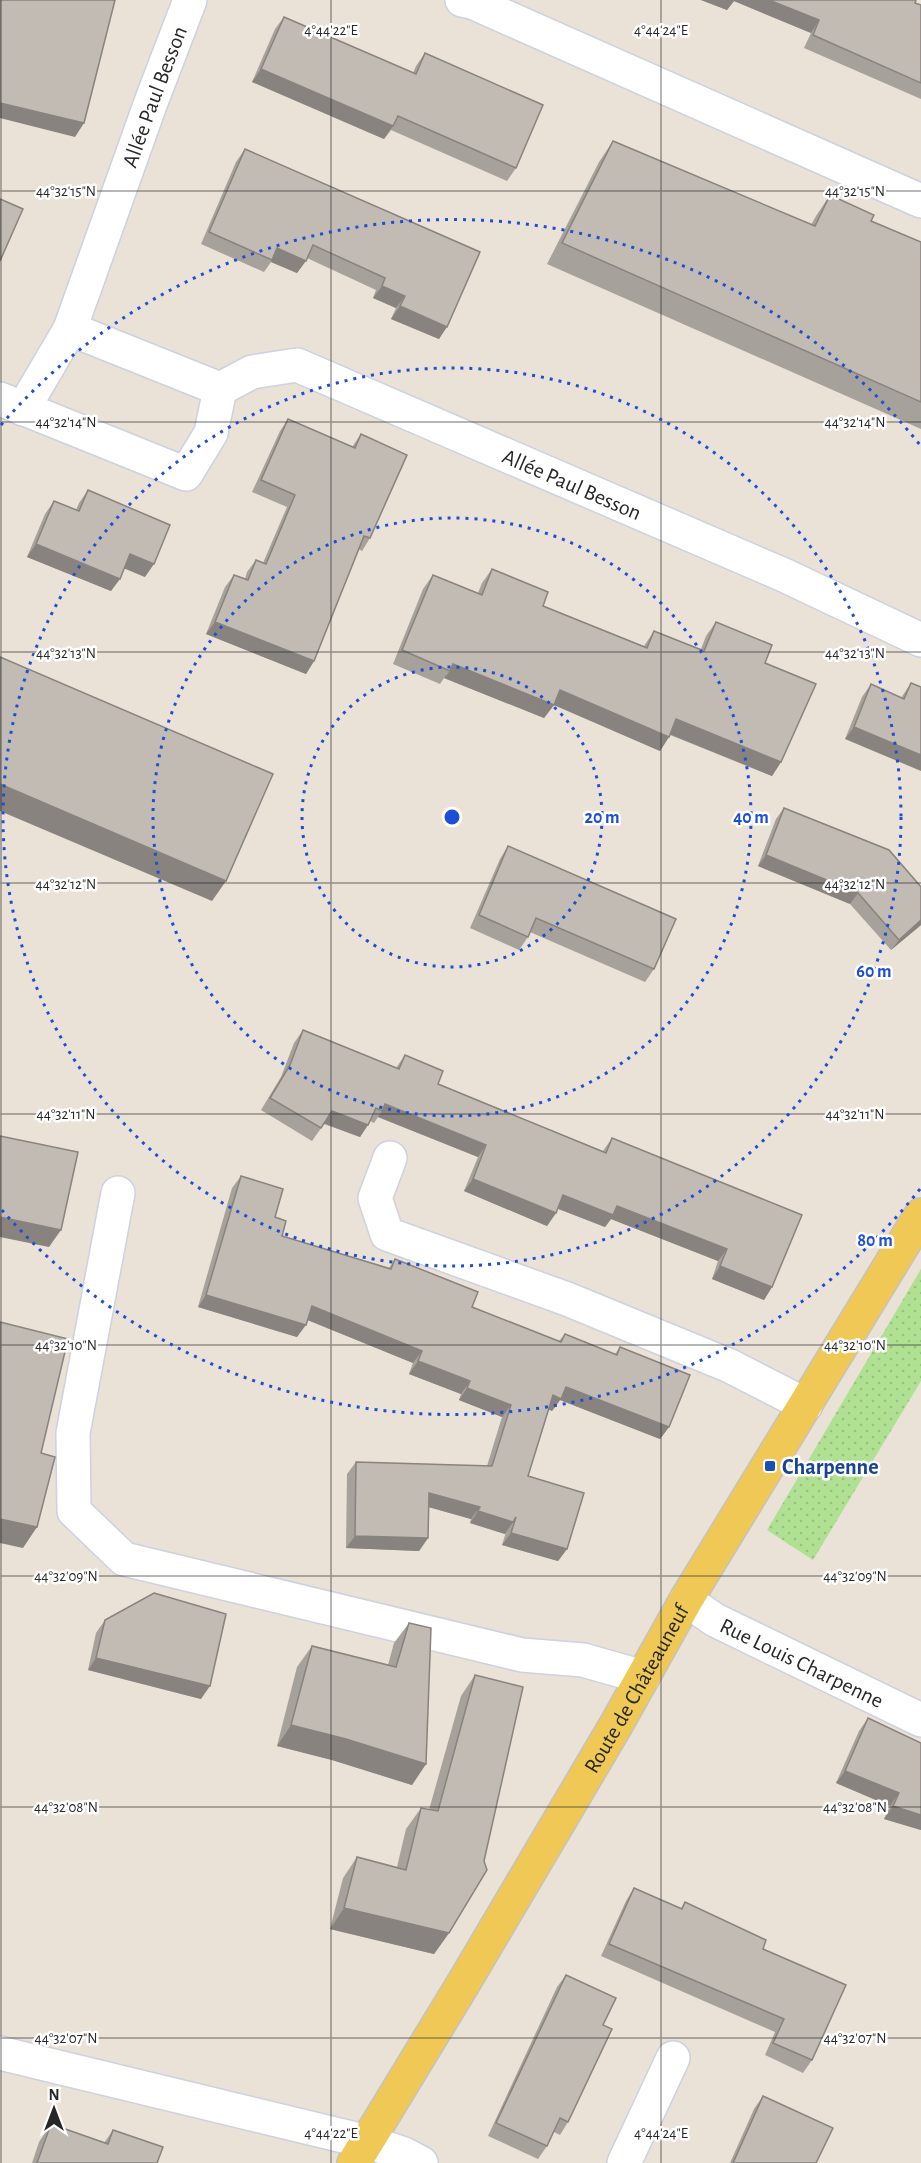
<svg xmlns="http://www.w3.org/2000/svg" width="921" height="2163" font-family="'Alegreya Sans',sans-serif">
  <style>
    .grass { fill: url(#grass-dots) }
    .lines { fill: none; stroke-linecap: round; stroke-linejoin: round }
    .minor-casing { stroke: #cdd1e0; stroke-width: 36 }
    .major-casing { stroke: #c3c3c3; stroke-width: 36 }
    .minor { stroke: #fff; stroke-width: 33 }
    .major { stroke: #f0c856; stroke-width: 33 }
    .wall { fill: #a7a19b }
    .shaded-wall { fill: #88837e }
    .building { fill: #c2bbb4; stroke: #88837e; stroke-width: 1.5 }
    .ticks { fill: none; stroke: #272727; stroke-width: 1.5; stroke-opacity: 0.45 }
    .ring { fill: none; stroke: #1d4ed8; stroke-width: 3; stroke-dasharray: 3 6 }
    .transit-dot { fill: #1a4fb4; stroke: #fff; stroke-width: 2 }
    .labels { text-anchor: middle; stroke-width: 5; stroke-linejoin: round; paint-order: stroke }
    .street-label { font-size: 22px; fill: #272727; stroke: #fff }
    .transit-label { font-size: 22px; font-weight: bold; fill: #164399; stroke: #fff; text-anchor: start }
    .ticks-label { font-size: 15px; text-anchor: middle; fill: #272727; stroke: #fff; stroke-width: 5; stroke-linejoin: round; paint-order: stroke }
    .centre { fill: #1d4ed8; stroke: #fff; stroke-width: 3 }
    .ring-label { font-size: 18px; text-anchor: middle; font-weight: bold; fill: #1d4ed8; stroke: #fff; stroke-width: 5; stroke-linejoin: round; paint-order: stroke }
  </style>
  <defs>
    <pattern id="grass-dots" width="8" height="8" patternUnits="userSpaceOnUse" patternTransform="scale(1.5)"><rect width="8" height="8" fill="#b0e193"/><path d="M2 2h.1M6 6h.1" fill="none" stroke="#97c17f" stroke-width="1.8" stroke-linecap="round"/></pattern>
  </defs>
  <rect width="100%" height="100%" fill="#eae1d7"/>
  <!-- grass -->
  <path class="grass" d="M921,1269V1381L813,1560L767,1530Z"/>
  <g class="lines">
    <defs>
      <g id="minor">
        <path d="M462,0L472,2L921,201"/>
        <path d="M70,329L220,389"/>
        <path id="s1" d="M0,399L186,474L211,433L220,389L252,372L297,365L786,576L921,640"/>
        <path id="s2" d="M23,409L70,329L151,102L190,0"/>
        <path d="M390,1158L375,1198L387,1234L567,1299L730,1366L806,1405"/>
        <path d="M118,1193L73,1433L74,1511L124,1559L522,1655L583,1660L643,1677"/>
        <path id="s3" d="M686,1600L715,1620L921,1720"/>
        <path d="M0,2053L368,2142L404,2154L421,2163"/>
        <path d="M624,2163L673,2058"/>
      </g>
      <g id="major">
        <path id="s4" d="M354,2163L463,1984L616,1725L686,1600L921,1215"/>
      </g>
    </defs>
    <!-- minor casing -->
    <use href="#minor" class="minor-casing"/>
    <!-- major casing -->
    <use href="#major" class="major-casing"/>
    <!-- minor -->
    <use href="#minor" class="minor"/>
    <!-- major -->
    <use href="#major" class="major"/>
  </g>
  <!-- wall -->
  <g class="wall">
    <path d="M701,0H916L915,3L921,5V99L804,48L811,33L734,1L727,10Z"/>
    <path d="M284,17L413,73L416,66L425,53L516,168L507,181L391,130L384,139L252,82L275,29Z"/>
    <path d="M613,141L811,225L816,216L830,195L871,221L921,242V429L547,264L599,162Z"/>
    <path d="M245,149L480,252L439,339L391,319L396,308L373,298L376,290L307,258L297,273L271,262L264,272L201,244L236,162Z"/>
    <path d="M288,419L352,447L361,434L370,538L362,551L359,549L314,661L306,674L206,634L225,587L234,575L245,579L247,572L256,560L263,563L287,507L252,492L280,431Z"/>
    <path d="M88,490L145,577L124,568L111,591L27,557L45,514L54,501L76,510L79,503Z"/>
    <path d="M492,569L543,606L644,646L654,631L701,649L706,636L716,622L765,663L781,762L772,776L670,735L660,751L554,705L544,718L444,678L440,684L393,664L423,589L433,575L478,593L482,583Z"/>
    <path d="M911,683L921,687L845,739L862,697L871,684L901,698Z"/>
    <path d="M784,808L921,925L891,950L850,904L758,866L776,819Z"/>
    <path d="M508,846L654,969L645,982L530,932L528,937L519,950L470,928L500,859Z"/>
    <path d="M303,1030L396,1068L405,1055L438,1084L603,1151L612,1138L772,1287L764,1300L712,1279L718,1261L611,1219L605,1227L558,1209L556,1213L547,1226L464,1191L478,1157L378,1117L374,1123L370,1121L360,1137L324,1124L312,1141L261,1110L281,1077L294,1043Z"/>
    <path d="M241,1176L275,1217L282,1236L389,1268L395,1259L472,1307L559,1341L565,1334L615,1354L620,1347L669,1427L660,1439L560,1400L552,1411L549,1409L528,1476L567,1549L558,1561L502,1545L506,1532L505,1534L470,1523L471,1519L429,1507L428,1538L419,1551L346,1548L347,1474L356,1462L487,1466L502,1417L459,1400L461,1394L409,1374L413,1363L307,1320L297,1337L198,1307L232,1188Z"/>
    <path d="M105,1620L201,1699L88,1670L96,1633Z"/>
    <path d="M409,1623L426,1764L412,1785L332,1760L277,1746L297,1667L312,1646L388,1665L394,1643Z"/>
    <path d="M475,1675L449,1933L434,1954L330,1929L343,1878L357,1857L397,1867L406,1829L421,1808L429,1810L461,1696Z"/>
    <path d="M868,1718L921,1743V1830L884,1819L890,1806L836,1783L859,1731Z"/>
    <path d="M634,1888L681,1908L685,1902L763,1949L812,2060L803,2073L765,2055L775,2032L601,1956L626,1901Z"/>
    <path d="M566,1975L603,2025L568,2122L560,2135L554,2132L547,2146L538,2159L488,2136L557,1987Z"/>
    <path d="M763,2096L816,2163H730L754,2109Z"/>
    <path d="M51,2124L104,2143L113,2130L157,2163H32L39,2142Z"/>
  </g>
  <!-- shaded-wall -->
  <g class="shaded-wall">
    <path d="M701,0H769L819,20L811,33L734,1L727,10Z"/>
    <path d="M261,69L393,126L384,139L252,82Z"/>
    <path d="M0,103L84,123L75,137L0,118Z"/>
    <path d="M277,248L306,261L297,273L271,262Z"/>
    <path d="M382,286L405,296L396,308L373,298Z"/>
    <path d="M400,306L447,327L439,339L391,319Z"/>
    <path d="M36,544L120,579L111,591L27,557Z"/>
    <path d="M130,554L154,564L145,577L121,567Z"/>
    <path d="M215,622L314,661L306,674L206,634Z"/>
    <path d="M453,664L560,690L669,737L660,751L554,705L544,718L444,678L450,671Z"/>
    <path d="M676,719L781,762L772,776L667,733Z"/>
    <path d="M854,727L921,755V771L845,739Z"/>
    <path d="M0,784L226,881L212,901L0,811Z"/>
    <path d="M766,855L858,893L850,904L758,866Z"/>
    <path d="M921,920V925L891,950L899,940Z"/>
    <path d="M385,1104L486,1145L478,1157L378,1117L382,1111Z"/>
    <path d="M332,1111L368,1125L360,1137L323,1123Z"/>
    <path d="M473,1179L556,1213L547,1226L464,1191Z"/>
    <path d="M563,1195L617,1206L727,1249L718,1261L611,1219L605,1227L554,1207Z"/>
    <path d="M0,1217L61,1230L49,1247L0,1237Z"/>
    <path d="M720,1266L772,1287L764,1300L712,1279Z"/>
    <path d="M206,1295L306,1325L297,1337L198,1307Z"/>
    <path d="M312,1306L422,1351L413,1363L303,1318Z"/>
    <path d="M418,1361L470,1381L461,1394L409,1374Z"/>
    <path d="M566,1387L669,1427L660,1439L560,1400L552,1411L545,1408L553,1395Z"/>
    <path d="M467,1388L511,1405L502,1417L459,1400Z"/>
    <path d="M429,1493L480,1507L471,1519L421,1505Z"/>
    <path d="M478,1511L513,1522L505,1534L470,1523Z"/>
    <path d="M0,1519L37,1527L23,1548L0,1543Z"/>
    <path d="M511,1533L567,1549L558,1561L502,1545Z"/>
    <path d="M355,1536L428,1538L419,1551L346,1548Z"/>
    <path d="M96,1658L210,1686L201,1699L88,1670Z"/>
    <path d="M291,1725L346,1739L426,1764L412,1785L332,1760L277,1746Z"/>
    <path d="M845,1771L899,1793L890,1806L836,1783Z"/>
    <path d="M893,1806L921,1815V1830L884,1819Z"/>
    <path d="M344,1908L449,1933L434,1954L330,1929Z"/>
  </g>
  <!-- building -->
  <g class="building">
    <path d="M0,0H115L84,123L0,103Z"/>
    <path d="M769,0H916L915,3L921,5V83L813,35L819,20Z"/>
    <path d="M284,17L416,74L425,53L543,105L516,168L398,116L393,126L261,69Z"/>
    <path d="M613,141L815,226L830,195L874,215L871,221L921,242V402L562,243Z"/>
    <path d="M245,149L480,252L447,327L400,306L405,296L382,286L385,278L313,245L306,261L277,248L272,260L209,232Z"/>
    <path d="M0,199L23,209L0,261Z"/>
    <path d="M288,419L355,448L361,434L407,455L370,538L364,536L314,661L215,622L234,575L248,580L256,560L266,564L295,495L261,480Z"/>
    <path d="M88,490L170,525L154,564L130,554L120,579L36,544L54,501L79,511Z"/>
    <path d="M492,569L548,592L543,606L647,648L654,631L704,651L716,622L772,645L765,663L816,684L781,762L676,719L669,737L560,690L554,705L453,664L450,671L402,650L433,575L482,595Z"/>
    <path d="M0,657L273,774L226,881L0,784Z"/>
    <path d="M911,683L921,687V755L854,727L871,684L904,699Z"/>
    <path d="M784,808L889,850L921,887V920L899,940L858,893L766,855Z"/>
    <path d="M508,846L676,919L654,969L536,918L528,937L479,915Z"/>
    <path d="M303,1030L399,1069L405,1055L443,1071L438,1084L606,1153L612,1138L802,1215L772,1287L720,1266L727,1249L617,1206L613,1215L563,1195L556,1213L473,1179L486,1145L385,1104L382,1111L376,1108L368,1125L332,1111L321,1128L270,1098L290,1065Z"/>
    <path d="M0,1136L78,1152L61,1230L0,1217Z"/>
    <path d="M241,1176L283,1189L275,1217L286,1221L282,1236L391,1269L395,1259L478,1292L472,1307L561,1342L565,1334L617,1355L620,1347L690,1375L669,1427L566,1387L561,1399L553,1395L528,1476L584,1493L567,1549L511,1533L516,1517L513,1522L478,1511L480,1507L429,1493L428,1538L355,1536L356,1462L492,1466L511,1405L467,1388L470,1381L418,1361L422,1351L312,1306L306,1325L206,1295Z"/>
    <path d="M0,1322L68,1339L41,1453L55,1457L37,1527L0,1519Z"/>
    <path d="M154,1593L226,1614L210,1686L96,1658L105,1620Z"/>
    <path d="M409,1623L431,1628L426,1764L346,1739L291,1725L312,1646L396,1667Z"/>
    <path d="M475,1675L523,1687L484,1861L487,1870L449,1933L344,1908L357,1857L406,1870L421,1808L438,1811Z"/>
    <path d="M868,1718L921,1743V1815L893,1806L899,1793L845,1771Z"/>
    <path d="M634,1888L682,1909L685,1902L766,1940L763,1949L846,1985L812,2060L773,2043L784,2019L609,1944Z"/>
    <path d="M566,1975L616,1998L603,2025L612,2029L568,2122L560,2118L547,2146L496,2123Z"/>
    <path d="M763,2096L833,2128L816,2163H733Z"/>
    <path d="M51,2124L108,2144L113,2130L163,2147L157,2163H37Z"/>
  </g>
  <!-- ticks -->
  <path class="ticks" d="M1,0V2163M331,0V2163M661,0V2163M0,191H921M0,422H921M0,652H921M0,883H921M0,1114H921M0,1345H921M0,1576H921M0,1807H921M0,2038H921"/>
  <!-- distance rings -->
  <g class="ring">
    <circle cx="452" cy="817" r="150"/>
    <circle cx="452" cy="817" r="299"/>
    <circle cx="452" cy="817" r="449"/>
    <path d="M920 1189A598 598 0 0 1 1 1209M1 425A598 598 0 0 1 920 445"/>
  </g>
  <!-- markers -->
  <rect class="transit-dot" x="764" y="1460" width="12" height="12" rx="3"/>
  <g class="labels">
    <!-- street labels -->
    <g class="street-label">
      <text dy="8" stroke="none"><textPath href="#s2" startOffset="340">Allée Paul Besson</textPath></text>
      <text dy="8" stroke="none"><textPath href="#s1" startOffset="675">Allée Paul Besson</textPath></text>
      <text dy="8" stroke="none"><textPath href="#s3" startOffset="132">Rue Louis Charpenne</textPath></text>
      <text dy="8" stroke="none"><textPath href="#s4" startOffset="552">Route de Châteauneuf</textPath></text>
    </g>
    <!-- transit labels -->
    <g class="transit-label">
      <text x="782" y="1474">Charpenne</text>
    </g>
  </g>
  <g class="ticks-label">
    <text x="331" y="35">4°44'22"E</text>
    <text x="661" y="35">4°44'24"E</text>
    <text x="66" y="196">44°32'15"N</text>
    <text x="855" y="196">44°32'15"N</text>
    <text x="66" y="427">44°32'14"N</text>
    <text x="855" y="427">44°32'14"N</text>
    <text x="66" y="658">44°32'13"N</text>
    <text x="855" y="658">44°32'13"N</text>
    <text x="66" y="889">44°32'12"N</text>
    <text x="855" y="889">44°32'12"N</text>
    <text x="66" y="1119">44°32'11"N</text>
    <text x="855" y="1119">44°32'11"N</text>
    <text x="66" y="1350">44°32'10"N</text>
    <text x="855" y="1350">44°32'10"N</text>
    <text x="66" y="1581">44°32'09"N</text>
    <text x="855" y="1581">44°32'09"N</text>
    <text x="66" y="1812">44°32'08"N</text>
    <text x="855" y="1812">44°32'08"N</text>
    <text x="66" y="2043">44°32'07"N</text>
    <text x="855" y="2043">44°32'07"N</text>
    <text x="331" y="2138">4°44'22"E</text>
    <text x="661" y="2138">4°44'24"E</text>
  </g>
  <circle cx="452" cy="817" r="9" class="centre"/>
  <g class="ring-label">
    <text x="602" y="823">20 m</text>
    <text x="751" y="823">40 m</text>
    <text x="874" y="977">60 m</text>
    <text x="875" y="1246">80 m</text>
  </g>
  <!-- north arrow -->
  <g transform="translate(54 2109)" stroke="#ffffff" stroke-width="4.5" paint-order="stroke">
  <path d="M0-4.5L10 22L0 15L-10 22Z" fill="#272727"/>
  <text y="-9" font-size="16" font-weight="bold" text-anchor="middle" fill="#272727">N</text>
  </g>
</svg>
